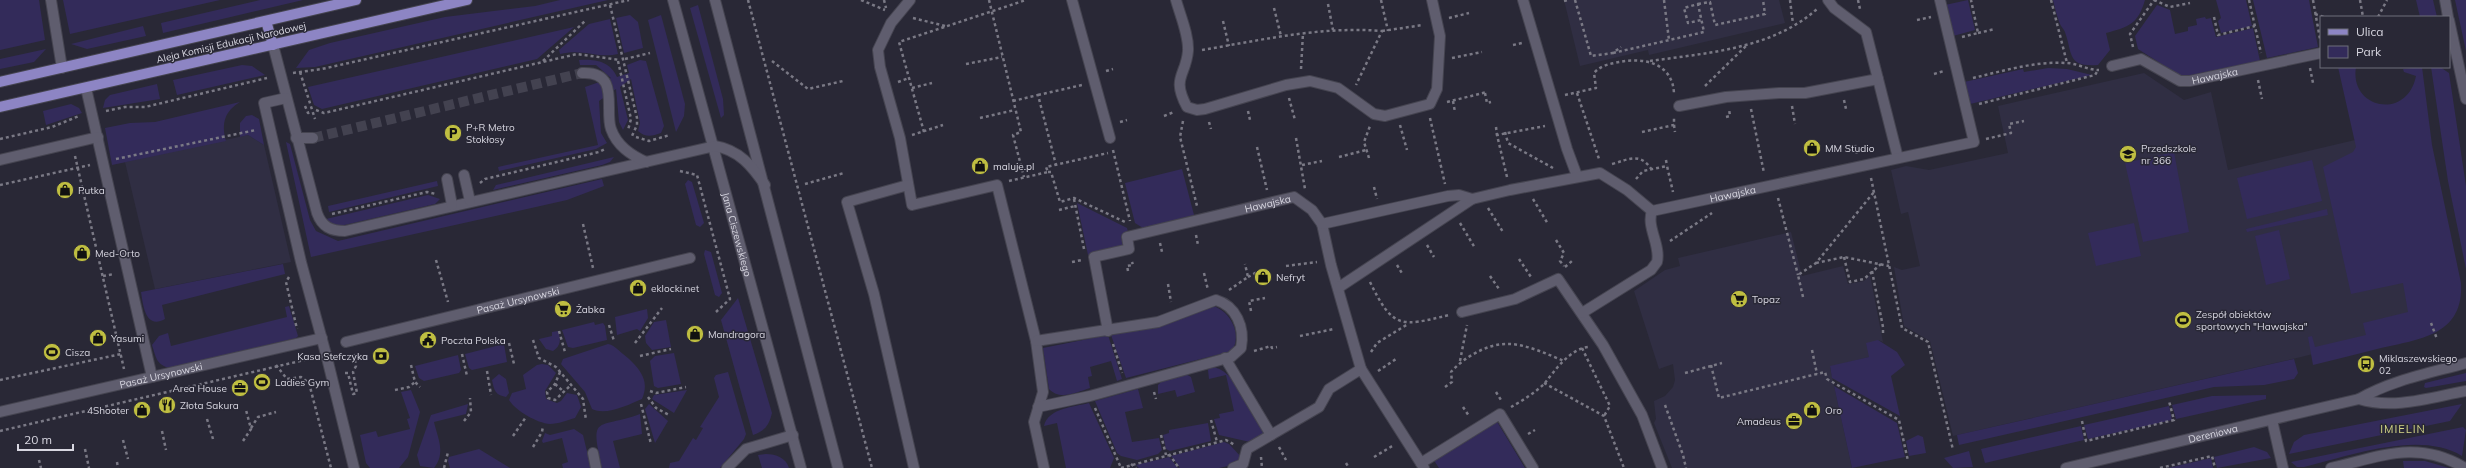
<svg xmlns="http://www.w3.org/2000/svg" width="2466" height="468" font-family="Mulish,sans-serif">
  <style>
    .built { fill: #302e43 }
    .green { fill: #332b5a }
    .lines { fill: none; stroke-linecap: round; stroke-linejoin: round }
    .minor-tunnel { stroke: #434250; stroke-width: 10; stroke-dasharray: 10 5; stroke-linecap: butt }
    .minor-casing { stroke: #454450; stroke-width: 12 }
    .major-casing { stroke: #454450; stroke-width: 12 }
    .path { stroke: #7a7985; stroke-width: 2.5; stroke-dasharray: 3 3; stroke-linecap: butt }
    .minor { stroke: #5f5d6e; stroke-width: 10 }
    .major { stroke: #8d85c4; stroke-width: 10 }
    .labels { text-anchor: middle; stroke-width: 3; stroke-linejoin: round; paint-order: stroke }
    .street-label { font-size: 10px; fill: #d8d7e1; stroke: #292836 }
    .poi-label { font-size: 10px; fill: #d8d7e1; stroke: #292836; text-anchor: start }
    .neighbourhood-label { font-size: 11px; letter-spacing: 1px; fill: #d5d788; stroke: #292836 }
  </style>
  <rect width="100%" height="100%" fill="#292836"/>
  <!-- built -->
  <g class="built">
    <path d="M1564,0H1779L1785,23L1649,55L1648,50L1580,66Z"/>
    <path d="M2144,73L2184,100L2211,92L2228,170L2355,140L2427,325L2301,357L1953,436L1930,341L1904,326L1894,267L1902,270L1920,266L1908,212L1901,214L1891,170L1906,166L1929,170L2008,153L1998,106Z"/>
    <path d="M248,135L264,145L291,262L155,289L125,162Z"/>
    <path d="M1791,232L1802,276L1843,266L1848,284L1864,281L1870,275L1883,342L1878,340L1869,357L1830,367L1852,468H1672L1654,423L1656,419L1654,401L1665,396L1673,387L1675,380L1673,364L1659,369L1634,291L1665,270L1680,266L1678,258Z"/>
  </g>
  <!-- green -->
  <g class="green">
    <path d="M0,0H39L45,40L0,50Z"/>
    <path d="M63,0H220L70,34Z"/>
    <path d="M260,0H303L163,33L161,23Z"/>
    <path d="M560,0H608L315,67L296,68L309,50L330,43L445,17L535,6Z"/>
    <path d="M1968,0L1975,30L1953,36L1945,5Z"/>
    <path d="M2053,0H2145C2138,24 2129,27 2106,33L2110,50L2098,65C2067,67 2073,55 2065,32C2064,29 2061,27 2060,24C2057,17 2055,8 2053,0Z"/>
    <path d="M2216,0H2246L2252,26L2221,33L2218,21L2221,18Z"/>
    <path d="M2253,0H2309L2318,47L2267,58Z"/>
    <path d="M2416,0H2433L2437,17H2420Z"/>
    <path d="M2455,0H2466V51Z"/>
    <path d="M698,5L723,99L724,115L721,118L690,8Z"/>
    <path d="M2157,5L2170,10L2175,34L2188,31V27L2197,25L2196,19L2205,17L2206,19L2211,18L2216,37L2253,28L2260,61L2182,77L2138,49L2135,36Z"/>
    <path d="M630,15L638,22L643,48L624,53L616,18Z"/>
    <path d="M661,15L685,104L684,116L676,132L648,20Z"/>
    <path d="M610,19L618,54C599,59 583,48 560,54L559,50L589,24Z"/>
    <path d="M143,26L146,36L87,49L71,44Z"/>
    <path d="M574,27L537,59L322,109L314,105L308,87Z"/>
    <path d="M46,49L34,62L0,69V59Z"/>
    <path d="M579,60C595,59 610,61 617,77L629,73L627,65L640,60L646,61L664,126L661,133C652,136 646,138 638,131L640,123L631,79L620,87L628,120L623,130L619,122L616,89L599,101L601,133L607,143L596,149L499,171L498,167L598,145L585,87L611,78L596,65H580Z"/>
    <path d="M242,65L252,66L265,75L177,95L173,80Z"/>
    <path d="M2338,67H2356C2349,109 2407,121 2416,76L2404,72L2403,69L2422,67L2432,145L2461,283C2464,335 2420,339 2381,348C2359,354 2336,359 2313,365L2308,337L2312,336L2315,347L2366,335L2363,323L2408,312L2403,283L2351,294L2323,167L2353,152L2356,147Z"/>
    <path d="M2431,67H2440L2449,73L2466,186V269L2448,181Z"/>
    <path d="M2048,68L2067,69L2092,75L1970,104L1969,103L1964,82L2023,69L2024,72Z"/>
    <path d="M157,84L160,99L103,108L105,100L110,95Z"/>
    <path d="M240,102C225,111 221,123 226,141L112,165L105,128L130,123L155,122Z"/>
    <path d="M71,104L79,108L82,113L46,125L43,111Z"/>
    <path d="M252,115L259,119L264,145L248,135L240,137V123L246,116Z"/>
    <path d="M286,142L290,144L310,220L316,231L338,241L602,179L604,186L567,200L311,257Z"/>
    <path d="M2174,152L2189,232L2143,242L2125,163Z"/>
    <path d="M614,157L610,162L602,165L493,190L496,185Z"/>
    <path d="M2312,160L2322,201L2247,219L2237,178Z"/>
    <path d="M1182,169L1194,215L1143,228L1135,223L1125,183Z"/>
    <path d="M688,180L692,182L704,223L700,227L696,225L685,184Z"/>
    <path d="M437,181L438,186L329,212L328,206Z"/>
    <path d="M428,195L440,199L435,204L340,226L332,224L326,219Z"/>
    <path d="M1077,203L1127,228L1128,232L1121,236L1123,246L1088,255Z"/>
    <path d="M2327,209L2328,215L2247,232L2246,229Z"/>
    <path d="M2134,223L2141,256L2096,266L2088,233Z"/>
    <path d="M2279,230L2290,279L2266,285L2255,236Z"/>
    <path d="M705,250L711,252L722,293L719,297L715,295L704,254Z"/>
    <path d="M283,264L285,274L162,305L165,319C145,330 143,304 141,292Z"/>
    <path d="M738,298L772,413C769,425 765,431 753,435L721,320Z"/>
    <path d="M1210,305C1228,309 1241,330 1234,347L1228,352L1126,378L1111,335L1159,327Z"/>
    <path d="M289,306L298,336L296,338L170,368C156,365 156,357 152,345L159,336L168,333L171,346L287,317L285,307Z"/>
    <path d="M647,309L648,318L640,331L637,329L617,335L615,317Z"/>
    <path d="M666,320L671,347L652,350L646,343L645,336L654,322Z"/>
    <path d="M594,322L595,325L603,323L605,326L607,340L573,348L568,347L562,330Z"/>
    <path d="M558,331C561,339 561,346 553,351L546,349L539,339L552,336V332Z"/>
    <path d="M1108,335L1122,379L1117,381L1111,361L1090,367L1092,376L1088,377L1090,388C1077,392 1060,401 1049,389L1043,348Z"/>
    <path d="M1878,340L1897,352L1905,365L1891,376L1900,416L1832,378L1830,366L1869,357L1866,343Z"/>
    <path d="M504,344L507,362L472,370L469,368L465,354Z"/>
    <path d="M608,344C614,345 619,351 623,354C638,366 651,380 642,399C628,405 606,416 592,409L585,392L561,364L563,359Z"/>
    <path d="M674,353L681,384L658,388L654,386L650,361L655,356Z"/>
    <path d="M458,355L461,370L459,373L424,381L419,378L415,366Z"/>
    <path d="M2294,359L2298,373L2294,379L2264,385L2214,387L1959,445L1957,435Z"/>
    <path d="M542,364L548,365L556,373L545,391L546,399L557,403L561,401L567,393L577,395L581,407L575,418C568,420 558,424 550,424C537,423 516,411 509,400L512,393L526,389L523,375L537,365Z"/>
    <path d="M1210,367C1234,366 1254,415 1264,433L1250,442L1219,435L1214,419L1220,418L1219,414L1234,411L1226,375L1209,379L1208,370Z"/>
    <path d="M728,372L746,434L744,439L720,468H669L670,463L679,461L693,438L696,440L703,428L700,427L719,397L714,378L716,375Z"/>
    <path d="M2466,373V381L2426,388L2424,387L2425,383Z"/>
    <path d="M499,374L506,379L509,393L506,397C495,395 494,390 492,380Z"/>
    <path d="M1186,374L1191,377L1195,392L1177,397L1175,390L1158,394V385L1162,381Z"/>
    <path d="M1834,386L1897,423L1905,457L1852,468Z"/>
    <path d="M1138,389L1143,408L1125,412L1132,442L1159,438L1162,450L1158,454L1137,460L1121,456L1117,453L1095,401Z"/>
    <path d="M411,390L420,412L408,457L399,468H370L366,463L360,435L376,431L378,437L410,429L407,419L410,418L401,392Z"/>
    <path d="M687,390L674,413L652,399L654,395Z"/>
    <path d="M2266,395V399L2176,419L2172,405L2212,396Z"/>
    <path d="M1089,403L1114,458L1110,468H1066L1057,423L1044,426C1048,408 1074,407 1089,403Z"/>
    <path d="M468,404L466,414L434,422C438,439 446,453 434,468L420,466L417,455L431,415Z"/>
    <path d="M649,404L668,421L655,443L645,409Z"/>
    <path d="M2462,404L2450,421L2289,454L2294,442L2304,435Z"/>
    <path d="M2169,406L2172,420L2088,439L2084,425Z"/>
    <path d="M640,414L642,434L613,441L620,468H602C590,413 596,430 640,414Z"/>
    <path d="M1496,420L1525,468H1439L1433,459Z"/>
    <path d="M1208,423L1211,441L1170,451L1166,449L1163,435L1169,433V430Z"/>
    <path d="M2081,426L2084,440L1985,463L1981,449Z"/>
    <path d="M2463,427L2466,430L2462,456C2419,430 2350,456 2304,467H2297L2291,462Z"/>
    <path d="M574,429L583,435L591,468H563L562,464L568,462L562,438L543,443L542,441L545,433L550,435Z"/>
    <path d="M1918,435L1923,437L1926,453L1909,456L1906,441Z"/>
    <path d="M1224,442L1229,444L1243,459L1241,463L1219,468H1180L1171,456Z"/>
    <path d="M2254,447L2267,452L2271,458L2217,468L2214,457Z"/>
    <path d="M479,449L510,468H450L448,461L449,457Z"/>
    <path d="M1969,451L1973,467L1953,468L1944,458Z"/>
    <path d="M766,454C776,454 786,458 789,468H762L758,455Z"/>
    <path d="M1169,457L1178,468H1139L1136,465Z"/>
    <path d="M2211,458L2213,468H2168Z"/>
    <path d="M2403,461H2425L2449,468H2404Z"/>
  </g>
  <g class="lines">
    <!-- minor-tunnel -->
    <path class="minor-tunnel" d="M313,138L582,73"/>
    <defs>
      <g id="minor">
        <path d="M51,0L62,68"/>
        <path id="s1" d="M673,0L801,468"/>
        <path d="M715,0L838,468"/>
        <path d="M910,0L891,23L878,50L880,67L900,138L912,205L997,185L1036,341L1043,392L1034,422L1044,468"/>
        <path d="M1072,0L1110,138"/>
        <path d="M1176,0C1180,15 1189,35 1188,51C1186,76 1171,77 1187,107L1197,110L1205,109L1286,85L1310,81L1338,88L1374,114L1385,116L1430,104L1437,89L1440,36L1432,0"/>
        <path d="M1523,0L1567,149L1577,176"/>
        <path d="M2445,0L2448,17"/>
        <path d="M2449,20L2466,99"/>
        <path d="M273,45L317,213C322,227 331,231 345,231L715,146C739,150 752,166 765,185"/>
        <path id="s2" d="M2112,66L2141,59L2180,81H2190L2321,53"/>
        <path d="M582,73C621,71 604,110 611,129C617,146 631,155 646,162"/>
        <path d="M1878,79L1898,158"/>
        <path d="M86,88L152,377"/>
        <path d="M286,98L264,103L301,262L327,358L354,468"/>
        <path d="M1679,106L1726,97L1779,93H1805L1878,79L1866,32L1834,8L1828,0"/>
        <path d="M296,138H313"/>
        <path d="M0,160L98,137"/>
        <path d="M464,175L470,201"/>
        <path d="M447,179L452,205"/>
        <path d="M908,185L847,202L874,294L914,468"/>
        <path d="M1322,224L1331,265L1361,369"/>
        <path d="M1338,288L1472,199"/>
        <path d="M1462,312L1515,299L1558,279L1603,345L1642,415L1662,468"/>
        <path d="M1582,313L1651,270L1657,262C1661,245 1646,227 1652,211"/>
        <path id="s3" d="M1108,331L1094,257L1129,249L1127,237L1294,197L1312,210L1322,224L1448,196L1459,195L1472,199L1510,190L1600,173L1627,190L1652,211L1974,142L1940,0"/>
        <path d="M1036,341L1158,322L1216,300C1236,306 1245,327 1241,348L1231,357L1090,396L1038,407"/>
        <path id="s4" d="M346,342L690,258"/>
        <path d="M1225,358L1271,435"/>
        <path d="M2359,399C2394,410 2432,397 2466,391"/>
        <path id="s5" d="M0,412L322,338"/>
        <path d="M2272,420L2283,468"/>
        <path d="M593,453L596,468"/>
        <path d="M1421,463L1500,414L1533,468"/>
        <path d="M727,468L746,449L793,435"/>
        <path d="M1233,468L1243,464L1247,449L1319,407L1329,389L1361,369L1424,468"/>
        <path id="s6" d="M2066,468L2359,399C2392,380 2430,373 2466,363"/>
        <path d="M2331,468C2380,457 2417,439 2465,468"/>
      </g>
      <g id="major">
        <path d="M266,21L273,45"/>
        <path d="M0,82L356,0"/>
        <path d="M0,107L467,0"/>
      </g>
    </defs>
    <!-- minor casing -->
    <use href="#minor" class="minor-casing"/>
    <!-- major casing -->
    <use href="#major" class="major-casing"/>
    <!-- path -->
    <g class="path">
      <path d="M748,0L872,468"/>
      <path d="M861,0L885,10"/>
      <path d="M884,0L886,8"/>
      <path d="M989,0L1021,132L1013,135L1024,177"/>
      <path d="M1381,0L1388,31"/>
      <path d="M1575,0L1591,56L1613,53L1621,47"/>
      <path d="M1664,0L1669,40"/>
      <path d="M1790,0L1793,24"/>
      <path d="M1858,0L1860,9"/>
      <path d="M2051,0L2067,63"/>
      <path d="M2154,0L2170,7L2190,3"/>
      <path d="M2249,0L2261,53"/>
      <path d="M2313,0L2320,39"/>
      <path d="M2360,0L2363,17"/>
      <path d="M1564,1L1568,0"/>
      <path d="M1328,4L1333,30"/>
      <path d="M1698,4L1710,2L1715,25L1765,14L1763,0"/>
      <path d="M610,5L637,118V125L632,136"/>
      <path d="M1274,8L1281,36"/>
      <path d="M2315,14L2324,17"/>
      <path d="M2214,17L2218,35L2255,26"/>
      <path d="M2378,17L2387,0"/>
      <path d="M913,18L945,26"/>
      <path d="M1449,18L1469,13"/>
      <path d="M1917,20L1931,17"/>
      <path d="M1223,21L1229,46"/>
      <path d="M1382,31L1423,25"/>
      <path d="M1978,33L1995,29"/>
      <path d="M1962,37L1978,33L1971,0"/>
      <path d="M1513,45L1522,43"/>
      <path d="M2133,47L2130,34L2154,0"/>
      <path d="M1202,50C1262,40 1321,26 1382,31L1356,85"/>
      <path d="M1613,53L1704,32L1698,4L1684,8L1688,23L1701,20"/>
      <path d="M1452,58L1482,52"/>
      <path d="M625,59L650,53"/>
      <path d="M543,61L586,20"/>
      <path d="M618,61L631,119L628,130"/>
      <path d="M772,61L808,89L843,81"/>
      <path d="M1650,61C1707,53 1772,49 1817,9"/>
      <path d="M966,64L1002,57"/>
      <path d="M2310,68L2313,83"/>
      <path d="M1301,69L1303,33"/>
      <path d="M1106,71L1113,69"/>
      <path d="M300,72L315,119"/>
      <path d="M293,73L322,69L629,0"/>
      <path d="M1934,74L1944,71"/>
      <path d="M1973,78C2003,71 2035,61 2066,63C2077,63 2087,70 2099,70"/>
      <path d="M2258,80L2262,99"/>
      <path d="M898,82L909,78"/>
      <path d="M1705,86L1746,46"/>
      <path d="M912,88L932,83"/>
      <path d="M1485,93L1487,103L1491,102"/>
      <path d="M1577,93L1599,159"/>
      <path d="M1038,95L1082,85"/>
      <path d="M1565,95L1596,88L1594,73C1601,65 1610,64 1619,62C1644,57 1673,63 1674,94"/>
      <path d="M1289,98L1295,120"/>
      <path d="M1844,100L1846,109"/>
      <path d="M1013,101L1038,95L1056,165"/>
      <path d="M1453,101L1455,112"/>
      <path d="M1447,102L1487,92"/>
      <path d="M1979,104L2095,75L2098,70"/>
      <path d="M305,106L308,113L311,112"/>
      <path d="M1792,106L1795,124"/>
      <path d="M1751,109L1764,173"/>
      <path d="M316,110L324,113L577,54L620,60"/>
      <path d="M106,111L125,107H145L267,78"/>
      <path d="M1248,111L1250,120"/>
      <path d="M1164,116L1174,112"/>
      <path d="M1726,117L1730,116L1729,109"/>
      <path d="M980,118L1015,110"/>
      <path d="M1430,118L1445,184"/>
      <path d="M1183,121L1180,137L1197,206"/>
      <path d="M1120,122L1127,120"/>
      <path d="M1209,122L1211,129"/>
      <path d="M1400,125L1407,150"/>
      <path d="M1674,125L1675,132"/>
      <path d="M1496,127L1497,135"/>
      <path d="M924,132L899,42L1026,0"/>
      <path d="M1505,132L1508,143L1553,168"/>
      <path d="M1642,132L1674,125V118"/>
      <path d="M912,135L943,125"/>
      <path d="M636,137L649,141L670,135"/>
      <path d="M1296,138L1305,189"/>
      <path d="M0,139L52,127L79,116"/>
      <path d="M1986,139L2011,133L2009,124L2024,121"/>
      <path d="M1855,145L1857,154"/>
      <path d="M1257,147L1267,190"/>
      <path d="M1113,150L1130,221"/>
      <path d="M75,156L124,369"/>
      <path d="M1339,157L1366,150"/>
      <path d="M1369,158L1364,142L1370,126"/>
      <path d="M116,159L256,130"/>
      <path d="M1666,160L1667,166"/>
      <path d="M1612,164C1630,159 1640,152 1652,170"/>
      <path d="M1302,165L1322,161"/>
      <path d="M680,171L697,175L730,299L716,312"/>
      <path d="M1048,172H1051L1060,202L1074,198L1125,222"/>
      <path d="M1507,177L1497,135L1545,126"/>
      <path d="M1871,178L1902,328L1928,342L1953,450"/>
      <path d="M1636,179L1643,171L1667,166L1673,192"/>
      <path d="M1009,181L1048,172L1046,167L1108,153"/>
      <path d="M480,183L485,179L599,152L605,149"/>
      <path d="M805,184L844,173"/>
      <path d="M0,185L90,165"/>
      <path d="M1374,187L1377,199"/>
      <path d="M1778,198L1798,275"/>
      <path d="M1074,199L1084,249"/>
      <path d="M1533,199L1548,224"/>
      <path d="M1488,208L1503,232"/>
      <path d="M1059,210L1075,206"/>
      <path d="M332,214L427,192L436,194"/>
      <path d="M1460,223L1475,248"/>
      <path d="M583,224L593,268"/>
      <path d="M1196,235L1198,245"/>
      <path d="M1556,240L1564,253L1560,261L1564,266"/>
      <path d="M1670,241L1712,213"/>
      <path d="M1160,243L1162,252"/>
      <path d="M1427,245L1434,257"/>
      <path d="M1844,257L1850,282L1864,279L1881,264"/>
      <path d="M1519,259L1531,277"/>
      <path d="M436,260L448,302"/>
      <path d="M1072,262L1082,260"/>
      <path d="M1816,263L1844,257L1889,266"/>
      <path d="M1397,265L1403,275"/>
      <path d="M1286,266L1317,262"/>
      <path d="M1565,267L1572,261"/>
      <path d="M1128,271L1127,266L1133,265L1132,262"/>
      <path d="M1872,271L1883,327V335"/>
      <path d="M1204,273L1208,290"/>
      <path d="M103,276L114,274"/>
      <path d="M1490,276L1499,289"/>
      <path d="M289,277L286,282L297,329"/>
      <path d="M1248,277L1257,272"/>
      <path d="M1370,282C1393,329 1400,327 1449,315"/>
      <path d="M1168,284L1171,302"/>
      <path d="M1229,290L1248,277L1245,264"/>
      <path d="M1803,297L1798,275L1816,263L1874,192"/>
      <path d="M1251,311L1249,301L1265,298"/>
      <path d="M2431,323L2437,339"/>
      <path d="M609,325L614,341"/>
      <path d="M559,331L565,352"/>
      <path d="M1300,336L1334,329"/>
      <path d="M533,340L539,358L556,367L583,399L586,420"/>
      <path d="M509,343L514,364"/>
      <path d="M635,343L662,308"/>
      <path d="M1113,344L1122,373"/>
      <path d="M1582,348L1610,406L1604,416"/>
      <path d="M1812,350L1817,374"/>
      <path d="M1254,351L1271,346L1272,348L1277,347"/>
      <path d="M1371,352L1377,343L1408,324"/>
      <path d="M462,354L467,376"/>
      <path d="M640,356L671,349"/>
      <path d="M1460,361L1467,325"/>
      <path d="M276,365L287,379L301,377L309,383L331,468"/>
      <path d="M411,365L415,382L420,387"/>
      <path d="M1711,365L1719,398L1825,372L1827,379L1899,420L1908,461"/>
      <path d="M487,371L491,395"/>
      <path d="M1378,371L1396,359"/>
      <path d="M560,372L555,384L547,392L548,398L555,400L571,385"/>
      <path d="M345,373H348L353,394L357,393L353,372L356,366L354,354"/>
      <path d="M1685,373L1722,363"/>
      <path d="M0,380L121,354"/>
      <path d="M1544,383L1604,416L1624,468"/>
      <path d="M555,384L563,391"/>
      <path d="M1445,387L1452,382L1451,372C1463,358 1488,343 1508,344C1526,344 1547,354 1564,361"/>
      <path d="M395,390L409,387L415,382"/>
      <path d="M650,391L656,393L686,387"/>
      <path d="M1154,392L1156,399"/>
      <path d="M1496,392L1501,400"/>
      <path d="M648,397L656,408L669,415"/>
      <path d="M641,404L651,444"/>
      <path d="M1665,405L1683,455L1686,468"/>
      <path d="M1463,407L1469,416"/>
      <path d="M1511,407C1522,401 1536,392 1545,383C1555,370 1570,349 1588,347"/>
      <path d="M1095,408L1121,468"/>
      <path d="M207,419L213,439"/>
      <path d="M1211,420L1217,442"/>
      <path d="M464,421L471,412L470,398"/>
      <path d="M2082,421L2086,441L2174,420L2169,401"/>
      <path d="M251,428L258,417L276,412"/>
      <path d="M0,431L313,358"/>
      <path d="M162,431L166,450"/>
      <path d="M1528,434L1535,430"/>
      <path d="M1161,435L1166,455"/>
      <path d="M513,436L526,417"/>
      <path d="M123,440L128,459"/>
      <path d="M243,441L251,429L246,410"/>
      <path d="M533,447L542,432L543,426"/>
      <path d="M1279,447L1286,460"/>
      <path d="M85,449L89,468"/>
      <path d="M1169,454L1179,468"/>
      <path d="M1261,457L1262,468"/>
      <path d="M1374,457L1394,445"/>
      <path d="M39,460L41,468"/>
      <path d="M117,462L118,468"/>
      <path d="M1346,463L1349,468"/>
      <path d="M1131,464L1136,468"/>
      <path d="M444,468L448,452"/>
      <path d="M1121,468L1226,440L1235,445"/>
      <path d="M2160,468L2212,456L2215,468"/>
    </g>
    <!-- minor -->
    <use href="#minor" class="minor"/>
    <!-- major -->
    <use href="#major" class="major"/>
  </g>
  <!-- icons -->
  <defs>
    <symbol id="parking-disc" viewBox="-11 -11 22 22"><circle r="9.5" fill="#bfbe41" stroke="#292836"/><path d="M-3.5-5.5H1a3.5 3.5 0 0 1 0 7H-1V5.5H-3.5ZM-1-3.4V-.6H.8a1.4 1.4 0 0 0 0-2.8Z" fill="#111"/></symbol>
    <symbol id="shop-disc" viewBox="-11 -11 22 22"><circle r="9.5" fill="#bfbe41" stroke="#292836"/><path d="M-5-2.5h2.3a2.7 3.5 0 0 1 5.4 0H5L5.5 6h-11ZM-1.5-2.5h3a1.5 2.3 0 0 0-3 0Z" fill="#111"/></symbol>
    <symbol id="school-disc" viewBox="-11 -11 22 22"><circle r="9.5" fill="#bfbe41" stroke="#292836"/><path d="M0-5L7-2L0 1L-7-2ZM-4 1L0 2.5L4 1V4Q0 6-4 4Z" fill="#111"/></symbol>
    <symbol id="supermarket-disc" viewBox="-11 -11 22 22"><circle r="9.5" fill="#bfbe41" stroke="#292836"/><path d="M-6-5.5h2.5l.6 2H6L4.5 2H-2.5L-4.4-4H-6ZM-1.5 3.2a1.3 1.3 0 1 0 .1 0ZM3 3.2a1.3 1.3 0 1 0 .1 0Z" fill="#111"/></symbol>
    <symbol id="stadium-disc" viewBox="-11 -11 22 22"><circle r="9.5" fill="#bfbe41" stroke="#292836"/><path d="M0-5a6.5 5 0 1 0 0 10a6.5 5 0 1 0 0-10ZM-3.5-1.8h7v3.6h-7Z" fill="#111"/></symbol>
    <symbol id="civic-disc" viewBox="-11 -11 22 22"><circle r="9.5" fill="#bfbe41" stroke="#292836"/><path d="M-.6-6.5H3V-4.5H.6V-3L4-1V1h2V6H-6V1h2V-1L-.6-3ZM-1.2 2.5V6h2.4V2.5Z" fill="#111"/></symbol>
    <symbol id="bank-disc" viewBox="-11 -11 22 22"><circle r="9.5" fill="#bfbe41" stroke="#292836"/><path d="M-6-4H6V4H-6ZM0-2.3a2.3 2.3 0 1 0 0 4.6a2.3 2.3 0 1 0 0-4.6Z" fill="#111"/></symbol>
    <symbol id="bus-disc" viewBox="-11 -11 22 22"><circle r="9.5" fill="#bfbe41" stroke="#292836"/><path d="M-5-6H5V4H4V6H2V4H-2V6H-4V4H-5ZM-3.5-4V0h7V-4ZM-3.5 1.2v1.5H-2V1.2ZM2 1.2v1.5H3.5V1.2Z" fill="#111"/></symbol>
    <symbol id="office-disc" viewBox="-11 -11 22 22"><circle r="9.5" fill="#bfbe41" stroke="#292836"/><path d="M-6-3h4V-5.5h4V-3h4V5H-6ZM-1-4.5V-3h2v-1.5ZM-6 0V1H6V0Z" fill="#111"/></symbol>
    <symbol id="restaurant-disc" viewBox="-11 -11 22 22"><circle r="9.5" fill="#bfbe41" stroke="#292836"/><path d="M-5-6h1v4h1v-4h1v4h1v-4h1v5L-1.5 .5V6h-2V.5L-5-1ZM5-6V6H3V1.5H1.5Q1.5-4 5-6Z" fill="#111"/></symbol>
  </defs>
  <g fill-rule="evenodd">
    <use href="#parking-disc" x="443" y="123" width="20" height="20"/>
    <use href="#shop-disc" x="1802" y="138" width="20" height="20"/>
    <use href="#school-disc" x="2118" y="144" width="20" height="20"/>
    <use href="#shop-disc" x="970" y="156" width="20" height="20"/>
    <use href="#shop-disc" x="55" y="180" width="20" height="20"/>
    <use href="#shop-disc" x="72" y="243" width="20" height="20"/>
    <use href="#shop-disc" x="1253" y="267" width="20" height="20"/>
    <use href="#shop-disc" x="628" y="278" width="20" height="20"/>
    <use href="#supermarket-disc" x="1729" y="289" width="20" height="20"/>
    <use href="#supermarket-disc" x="553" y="299" width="20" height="20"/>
    <use href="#stadium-disc" x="2173" y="310" width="20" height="20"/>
    <use href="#shop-disc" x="685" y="324" width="20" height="20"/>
    <use href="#shop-disc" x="88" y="328" width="20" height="20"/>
    <use href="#civic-disc" x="418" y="330" width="20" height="20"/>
    <use href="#stadium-disc" x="42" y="342" width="20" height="20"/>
    <use href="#bank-disc" x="371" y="346" width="20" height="20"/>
    <use href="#bus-disc" x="2356" y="354" width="20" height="20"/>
    <use href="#stadium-disc" x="252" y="372" width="20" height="20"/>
    <use href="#office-disc" x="230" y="378" width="20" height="20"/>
    <use href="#restaurant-disc" x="157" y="395" width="20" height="20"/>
    <use href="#shop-disc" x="132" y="400" width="20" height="20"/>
    <use href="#shop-disc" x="1802" y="400" width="20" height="20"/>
    <use href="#office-disc" x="1784" y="411" width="20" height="20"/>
  </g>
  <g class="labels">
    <!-- street labels -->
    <g class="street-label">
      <text transform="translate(231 42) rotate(-13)" y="4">Aleja Komisji Edukacji Narodowej</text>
      <text dy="4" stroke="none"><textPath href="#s2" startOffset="110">Hawajska</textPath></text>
      <text dy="4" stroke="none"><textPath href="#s3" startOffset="766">Hawajska</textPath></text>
      <text dy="4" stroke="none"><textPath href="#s3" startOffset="268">Hawajska</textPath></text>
      <text dy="4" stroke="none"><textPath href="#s1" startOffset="243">Jana Ciszewskiego</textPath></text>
      <text dy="4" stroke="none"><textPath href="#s4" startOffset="177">Pasaż Ursynowski</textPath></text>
      <text dy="4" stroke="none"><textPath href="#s5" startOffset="165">Pasaż Ursynowski</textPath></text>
      <text dy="4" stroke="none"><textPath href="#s6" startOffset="151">Dereniowa</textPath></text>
    </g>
    <!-- poi labels -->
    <g class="poi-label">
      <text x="466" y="131">P+R Metro<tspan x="466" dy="12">Stokłosy</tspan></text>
      <text x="1825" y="152">MM Studio</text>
      <text x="2141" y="152">Przedszkole<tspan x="2141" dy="12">nr 366</tspan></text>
      <text x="993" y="170">maluje.pl</text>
      <text x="78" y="194">Putka</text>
      <text x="95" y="257">Med-Orto</text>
      <text x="1276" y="281">Nefryt</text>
      <text x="651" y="292">eklocki.net</text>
      <text x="1752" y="303">Topaz</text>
      <text x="576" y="313">Żabka</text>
      <text x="2196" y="318">Zespół obiektów<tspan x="2196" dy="12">sportowych "Hawajska"</tspan></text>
      <text x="708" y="338">Mandragora</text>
      <text x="111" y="342">Yasumi</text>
      <text x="441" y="344">Poczta Polska</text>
      <text x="65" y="356">Cisza</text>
      <text x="368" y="360" text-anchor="end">Kasa Stefczyka</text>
      <text x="2379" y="362">Miklaszewskiego<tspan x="2379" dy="12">02</tspan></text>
      <text x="275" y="386">Ladies Gym</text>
      <text x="227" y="392" text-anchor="end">Area House</text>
      <text x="180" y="409">Złota Sakura</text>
      <text x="129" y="414" text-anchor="end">4Shooter</text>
      <text x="1825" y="414">Oro</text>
      <text x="1781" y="425" text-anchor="end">Amadeus</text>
    </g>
    <!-- neighbourhood labels -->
    <g class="neighbourhood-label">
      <text x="2403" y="433">IMIELIN</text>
    </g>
  </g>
  <!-- legend -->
  <rect x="2320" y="16" width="130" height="52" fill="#292836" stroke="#6f6e7a"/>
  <rect x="2328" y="29" width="20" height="6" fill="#8d85c4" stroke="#6f6e7a"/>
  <text x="2356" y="36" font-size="12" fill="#d8d7e1">Ulica</text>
  <rect x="2328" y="46" width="20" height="12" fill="#332b5a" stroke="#6f6e7a"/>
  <text x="2356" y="56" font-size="12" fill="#d8d7e1">Park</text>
  <!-- scale -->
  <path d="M18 444v6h55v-6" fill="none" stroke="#d8d7e1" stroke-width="2"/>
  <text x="24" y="444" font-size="12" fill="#d8d7e1" stroke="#292836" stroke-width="3" paint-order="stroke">20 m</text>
</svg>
